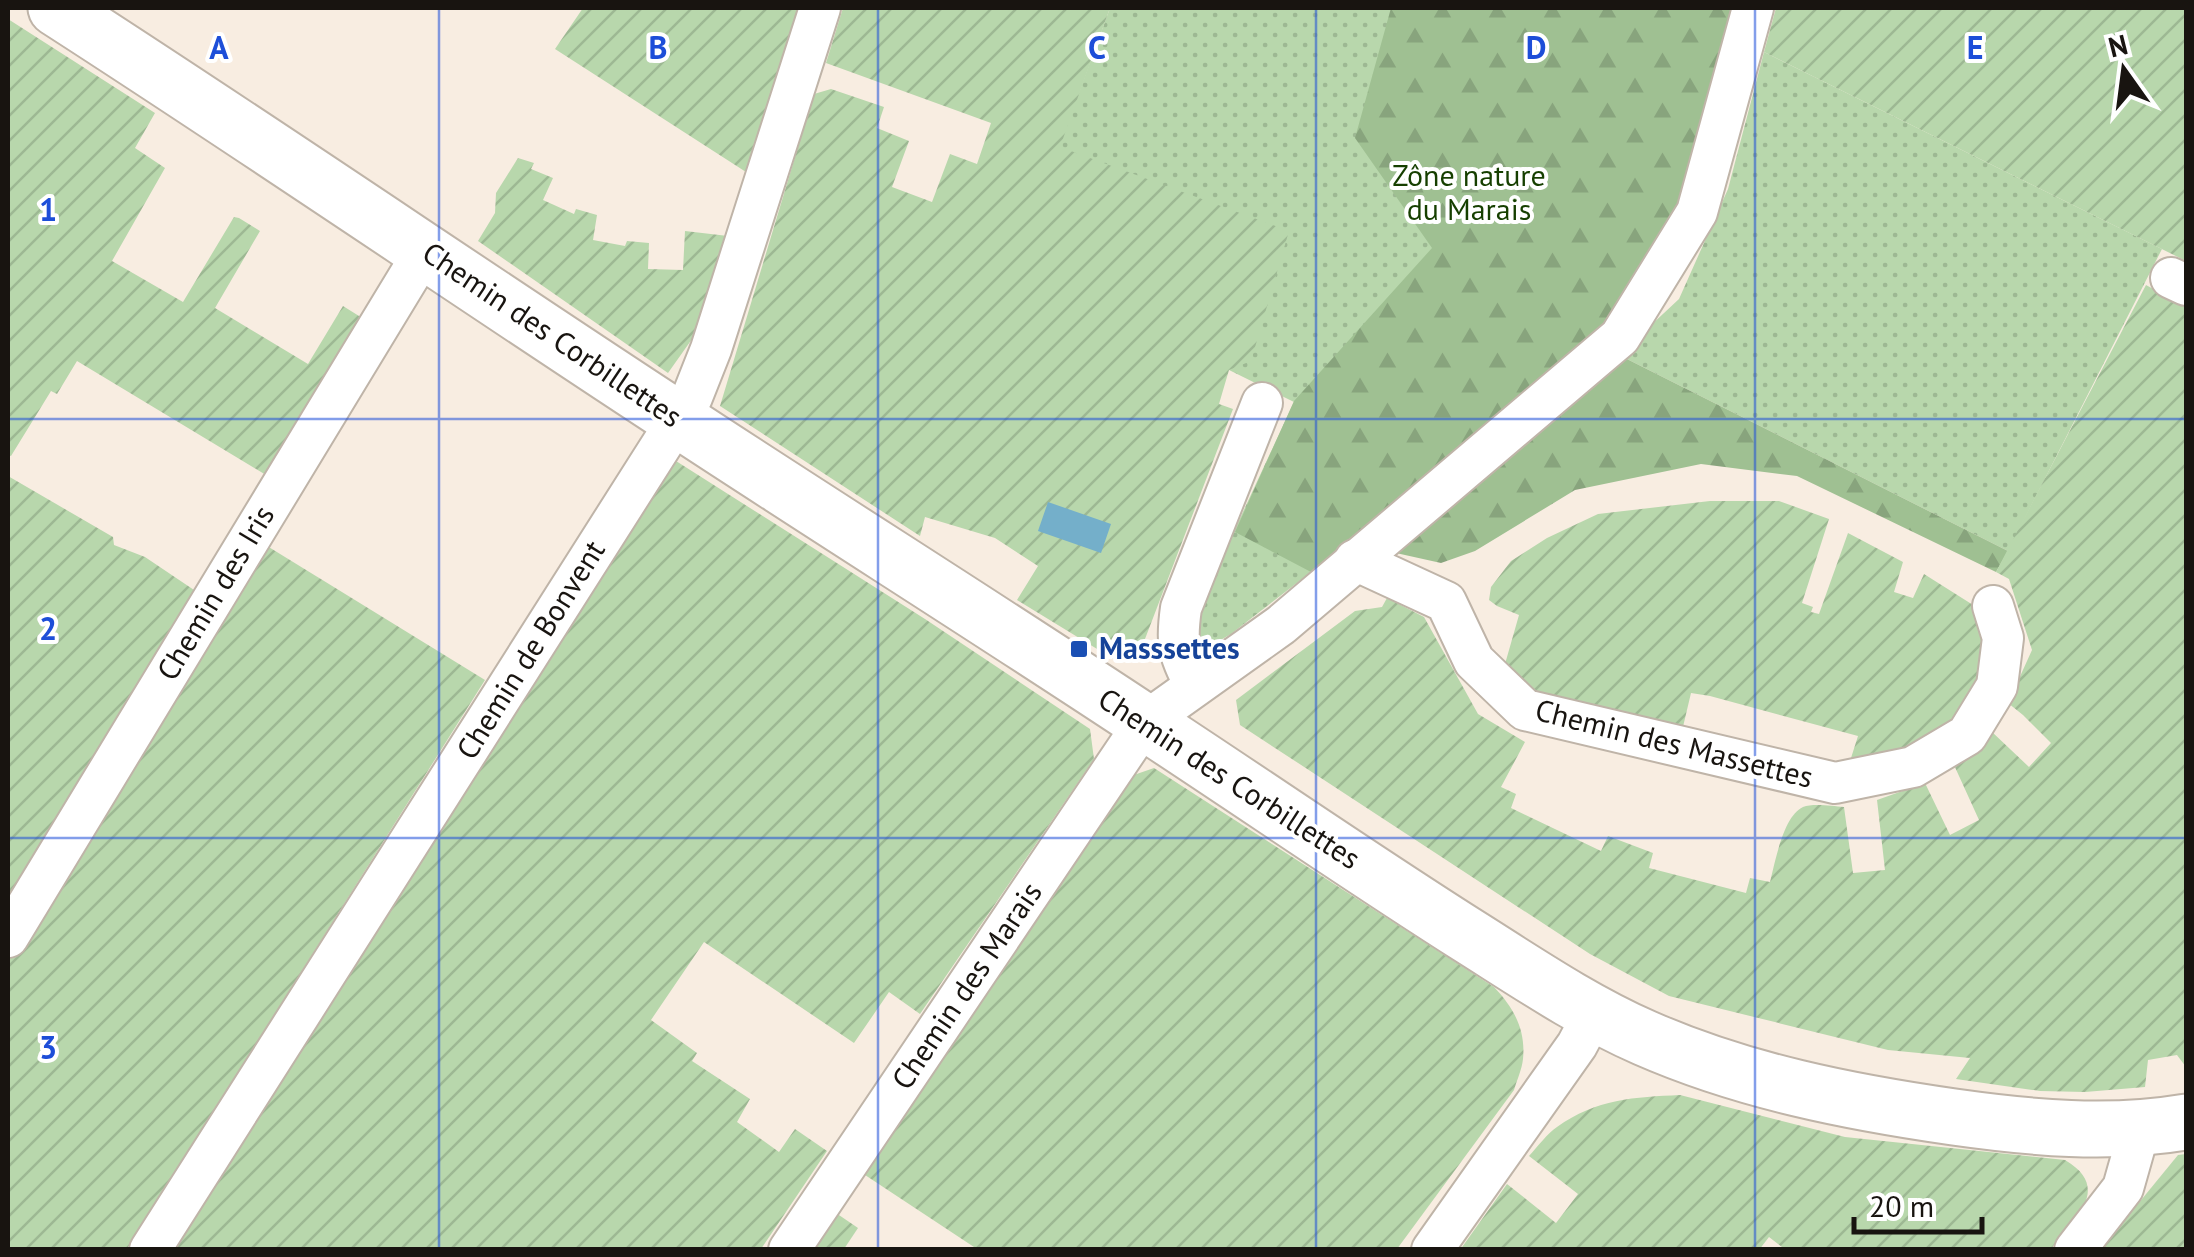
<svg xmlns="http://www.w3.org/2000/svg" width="2194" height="1257" font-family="'PT Sans',sans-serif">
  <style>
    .grass { fill: url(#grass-dots) }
    .forest { fill: url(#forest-firs) }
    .garden { fill: url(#garden-furrows) }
    .water { fill: #74afca }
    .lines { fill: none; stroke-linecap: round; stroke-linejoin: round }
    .street-casing { stroke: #bfb4a8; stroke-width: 44 }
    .secondary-casing { stroke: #bfb4a8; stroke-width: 59 }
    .street { stroke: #fff; stroke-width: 40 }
    .secondary { stroke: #fff; stroke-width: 55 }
    .grid { fill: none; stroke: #1d4ed8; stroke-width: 2.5; stroke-opacity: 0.55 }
    .transit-dot { fill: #1a4fb4; stroke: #fff; stroke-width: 4 }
    .labels { text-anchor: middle; stroke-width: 8; stroke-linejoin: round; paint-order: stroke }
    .park-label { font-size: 30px; fill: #163f00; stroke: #fff }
    .street-label { font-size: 30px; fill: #181410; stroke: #fff }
    .transit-label { font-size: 30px; font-weight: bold; fill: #164399; stroke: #fff; text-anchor: start }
    .grid-label { font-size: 32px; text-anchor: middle; font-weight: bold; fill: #1d4ed8; stroke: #fff; stroke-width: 8; stroke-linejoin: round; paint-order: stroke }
  </style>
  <defs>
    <pattern id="grass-dots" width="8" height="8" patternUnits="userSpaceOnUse" patternTransform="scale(2.5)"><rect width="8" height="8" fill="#b8d7ac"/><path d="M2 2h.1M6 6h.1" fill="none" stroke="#9db893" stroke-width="1.8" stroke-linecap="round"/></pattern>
    <pattern id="forest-firs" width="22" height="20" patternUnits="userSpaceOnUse" patternTransform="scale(2.5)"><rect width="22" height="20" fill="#9fc092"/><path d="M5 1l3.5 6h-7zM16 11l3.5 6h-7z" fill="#88a47d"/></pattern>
    <pattern id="garden-furrows" width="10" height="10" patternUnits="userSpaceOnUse" patternTransform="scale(2.5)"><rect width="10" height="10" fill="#b8d7ac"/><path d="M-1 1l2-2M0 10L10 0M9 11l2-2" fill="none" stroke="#9db893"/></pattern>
  </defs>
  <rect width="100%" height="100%" fill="#f8ede1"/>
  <!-- grass -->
  <g class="grass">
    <path d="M1110,8H1743L1592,338L1311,572L1231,634L1205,649L1193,635L1196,613L1294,402L1229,370L1059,147Z"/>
    <path d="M1764,52L2162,249L2008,551L1619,355L1679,299L1728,189Z"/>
  </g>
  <!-- forest -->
  <g class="forest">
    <path d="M1391,8H1743L1669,241L1592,338L1311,572L1235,532L1294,401L1432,248L1355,138Z"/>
    <path d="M1619,355L2008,551L1996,572L1797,476L1701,464L1575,490L1475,551L1441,563L1396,553Z"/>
  </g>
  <!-- garden -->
  <g class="garden">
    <path d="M583,8H798L746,172L555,49Z"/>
    <path d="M843,8H1110L1060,147L1289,231L1251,361L1229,370L1219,404L1233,409L1140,652L1120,663L1017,600L1038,566L995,538L925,517L920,536L720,406L814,94L831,89L884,107L877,128L909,141L892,187L932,202L950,154L977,164L991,123L826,63Z"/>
    <path d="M1776,8H2186V261L1764,52Z"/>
    <path d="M8,19L155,113L135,148L165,168L112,261L183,302L234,217L239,218L260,231L215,308L308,364L343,306L367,321L271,478L77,361L57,394L51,391L11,456L8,455Z"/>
    <path d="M518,158L534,163L531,169L553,178L543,200L574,214L576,209L597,215L593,240L625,246L627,241L649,243L648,269L683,270L685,231L728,236L697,332L668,373L478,241L495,213L496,193Z"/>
    <path d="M2146,285L2186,307V1067L2177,1055L2148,1060L2145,1087L2085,1092L2040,1091L1956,1079L1970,1058L1888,1050L1669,996L1590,954L1240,725L1236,700L1355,611L1382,607L1387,598L1424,617L1478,714L1525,742L1501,787L1516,794L1511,808L1601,851L1608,836L1653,853L1649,868L1746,893L1750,878L1770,882C1775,863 1783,816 1803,807C1813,803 1832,806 1844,807L1853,873L1885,870L1877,800L1925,783L1950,835L1979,820L1954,765L1991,731L2029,767L2051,743L2023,715L2008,703L2032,650L2009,579L1996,572Z"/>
    <path d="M676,461L925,619L1090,729L1094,759L920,1014L889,992L854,1043L704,942L651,1020L697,1053L692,1061L750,1099L737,1122L779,1152L795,1129L827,1151L761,1249L174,1250L538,670Z"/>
    <path d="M8,476L113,537L114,545L145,557L197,592L126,701L21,879L14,890L8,894Z"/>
    <path d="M1710,501H1779L1829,519L1802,603L1813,607L1811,612L1819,614L1848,533L1903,562L1894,592L1913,598L1924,574L1981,610L1986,628L1981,671L1945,730L1887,761L1851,758L1858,736L1710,696L1691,693L1682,731L1556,702L1503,671L1519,615L1497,606L1489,600L1491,587L1511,561L1547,538L1598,514Z"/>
    <path d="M259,541L485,680L127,1249L8,1250V957Z"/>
    <path d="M1154,768L1494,987C1513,1007 1526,1029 1523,1059C1522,1069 1517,1080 1514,1090L1397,1249H977L862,1173L1128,777Z"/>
    <path d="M1680,1095L1845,1137L2065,1160C2113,1188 2074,1220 2051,1249L1786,1250L1769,1237L1759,1250H1460L1507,1184L1556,1223L1578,1194L1529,1156C1538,1146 1547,1134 1557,1127C1596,1099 1635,1097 1680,1095Z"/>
    <path d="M2186,1154V1249H2101L2178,1155Z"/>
    <path d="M836,1213L858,1228L844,1249L812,1250Z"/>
  </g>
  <!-- water -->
  <path class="water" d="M1048,502L1111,524L1101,553L1038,531Z"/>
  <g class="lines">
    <defs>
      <g id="street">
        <path d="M2171,278L2186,285"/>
        <path d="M1355,560L1446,602L1474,661L1525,710L1835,783L1913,767L1967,735L1997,686L2003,638L1993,606"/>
        <path d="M1195,685C1178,654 1176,643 1181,608L1262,403"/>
        <path d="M8,937L425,250"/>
        <path d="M150,1250L692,397L711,349L820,8"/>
        <path d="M789,1250L1145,722L1281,625L1620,337L1697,212L1753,8"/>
        <path d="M1432,1250L1577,1045L1594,1013"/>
        <path d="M2075,1250L2123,1188L2140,1128"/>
      </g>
      <path id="secondary" d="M56,8C266,143 472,285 682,422C836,523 992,621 1146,723C1253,793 1357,865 1464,933C1523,970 1581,1010 1645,1038C1743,1081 1849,1102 1954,1117C2032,1128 2109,1135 2186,1122"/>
    </defs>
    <!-- street casing -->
    <use href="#street" class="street-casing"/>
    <!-- secondary casing -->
    <use href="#secondary" class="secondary-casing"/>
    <!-- street -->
    <use href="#street" class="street"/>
    <!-- secondary -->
    <use href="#secondary" class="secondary"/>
  </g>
  <!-- grid -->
  <path class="grid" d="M439,8V1250M878,8V1250M1316,8V1250M1755,8V1250M8,419H2186M8,838H2186"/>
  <!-- markers -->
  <rect class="transit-dot" x="1069" y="639" width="20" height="20" rx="5"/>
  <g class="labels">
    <!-- park labels -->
    <g class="park-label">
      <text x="1469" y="186">Zône nature<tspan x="1469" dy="34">du Marais</tspan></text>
    </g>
    <!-- street labels -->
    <g class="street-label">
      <text transform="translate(552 335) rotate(34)" y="10">Chemin des Corbillettes</text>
      <text transform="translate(216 593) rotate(-59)" y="10">Chemin des Iris</text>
      <text transform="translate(531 650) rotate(-58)" y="10">Chemin de Bonvent</text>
      <text transform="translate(1674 744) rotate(14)" y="10">Chemin des Massettes</text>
      <text transform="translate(1229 779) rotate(33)" y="10">Chemin des Corbillettes</text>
      <text transform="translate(967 986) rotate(-56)" y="10">Chemin des Marais</text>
    </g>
    <!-- transit labels -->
    <g class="transit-label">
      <text x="1099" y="659">Masssettes</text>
    </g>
  </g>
  <g class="grid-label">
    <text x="219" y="59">A</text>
    <text x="658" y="59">B</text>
    <text x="1097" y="59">C</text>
    <text x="1536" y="59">D</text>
    <text x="1975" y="59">E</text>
    <text x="48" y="221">1</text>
    <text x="48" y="640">2</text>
    <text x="48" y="1059">3</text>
  </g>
  <!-- border -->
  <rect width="2194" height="1257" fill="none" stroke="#181410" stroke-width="20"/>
  <!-- north arrow -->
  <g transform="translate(2124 70) rotate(346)" stroke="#ffffff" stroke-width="8" paint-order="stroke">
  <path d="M0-8L18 38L0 25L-18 38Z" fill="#181410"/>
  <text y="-15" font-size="28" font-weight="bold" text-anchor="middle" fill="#181410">N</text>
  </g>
  <!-- scale -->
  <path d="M1854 1217v15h128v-15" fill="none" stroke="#181410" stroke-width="5"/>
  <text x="1869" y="1217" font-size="30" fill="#181410" stroke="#ffffff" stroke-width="8" paint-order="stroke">20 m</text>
</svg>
